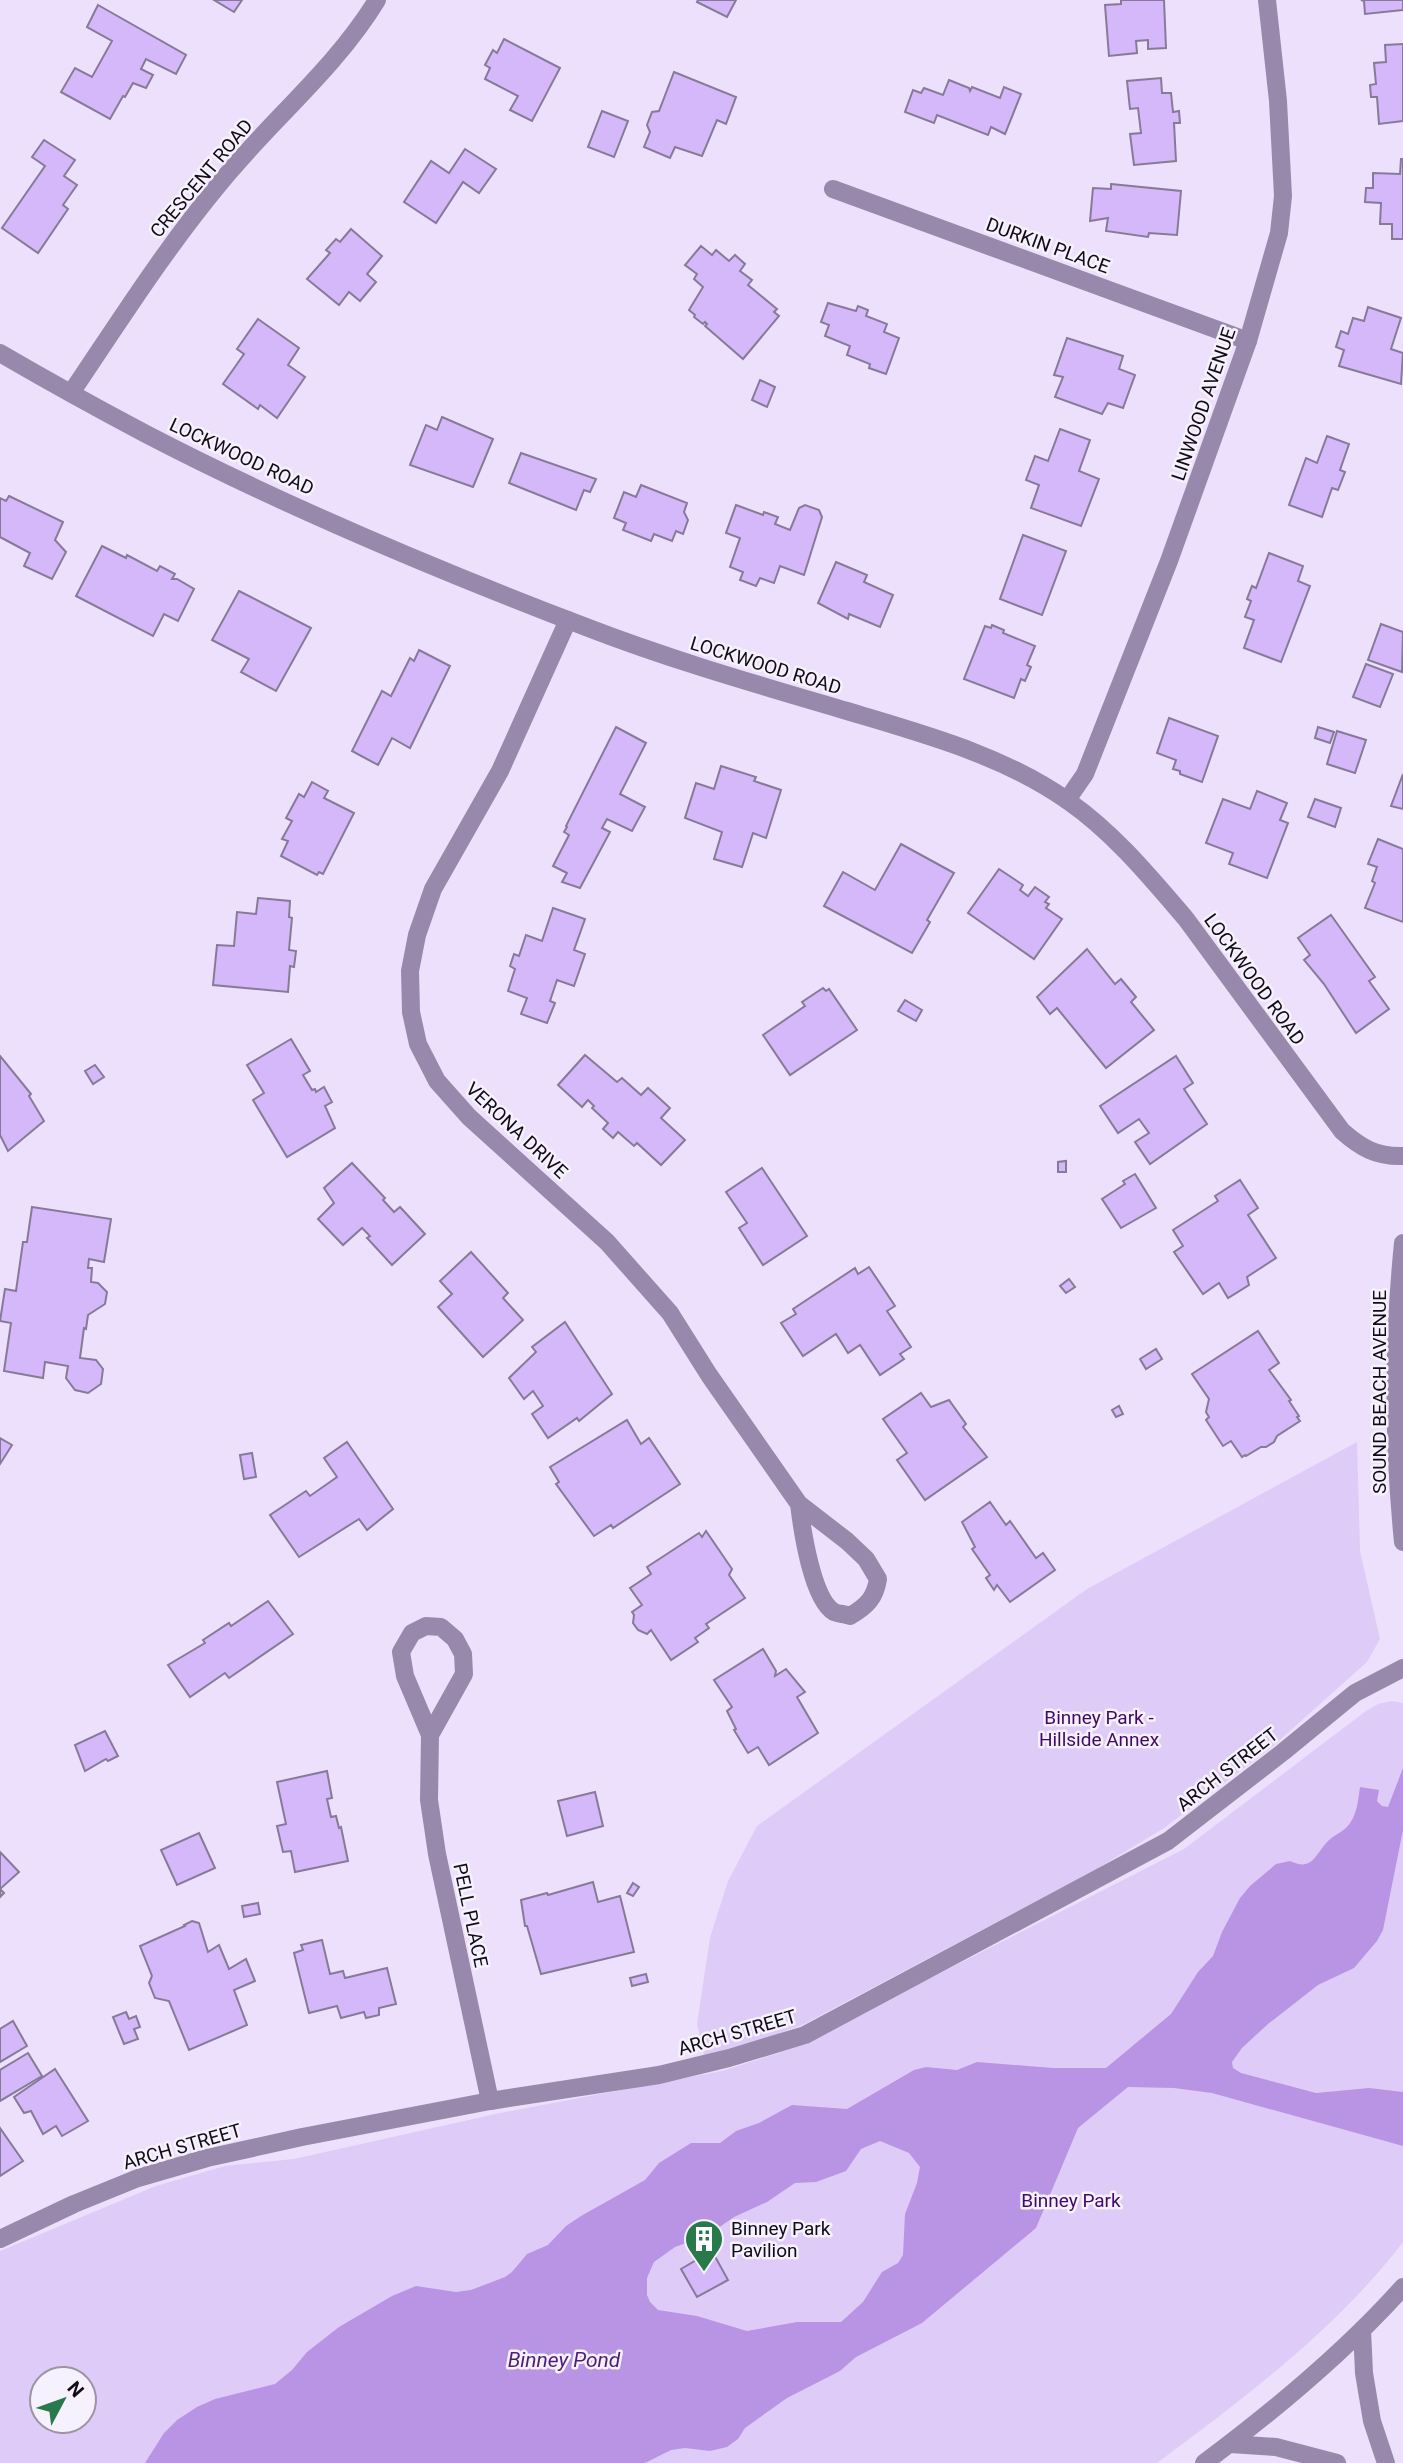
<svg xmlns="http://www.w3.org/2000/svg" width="1403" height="2463" font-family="Roboto,sans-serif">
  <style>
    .park { fill: #decbf8; fill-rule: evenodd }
    .water { fill: #b994e4; fill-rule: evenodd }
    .building { fill: #d5b8fa; stroke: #877a99; stroke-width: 2 }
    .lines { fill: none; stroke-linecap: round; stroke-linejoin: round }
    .minor { stroke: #9889ac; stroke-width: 18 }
    .tertiary { stroke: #9889ac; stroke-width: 18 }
    .labels { text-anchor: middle; stroke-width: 5; stroke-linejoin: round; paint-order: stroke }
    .street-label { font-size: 19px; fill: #100b16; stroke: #f6f1fe }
    .park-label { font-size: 19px; fill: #42096b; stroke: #f6f1fe }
    .poi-label { font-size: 19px; fill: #100b16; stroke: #f6f1fe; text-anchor: start }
    .water-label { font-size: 21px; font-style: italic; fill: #501d7a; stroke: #f6f1fe }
  </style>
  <rect width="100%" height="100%" fill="#ece0fc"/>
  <!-- park -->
  <g class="park">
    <path d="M1357,1442L1360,1551L1380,1639L1367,1662L1273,1746L1164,1828L1095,1870L804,2024L759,2041L704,2055L697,2024L710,1938L728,1881L757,1826L1087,1589Z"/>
    <path d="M1392,1701L1403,1703V2242C1335,2331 1245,2397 1157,2463H0V2251L156,2186L225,2166L294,2159L500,2113L722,2071L779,2053L817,2036L1184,1849L1366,1711L1378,1704ZM42,2379H84V2421H42Z"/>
  </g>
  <!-- water -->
  <path class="water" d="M1403,1768V1830L1383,1930L1377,1941L1354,1968L1318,1985L1268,2024L1242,2048L1232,2062L1233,2068L1241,2073L1316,2093L1369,2088L1403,2092V2146L1212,2093L1174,2088L1128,2087L1078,2128L1036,2228L922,2323L856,2357L840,2371L787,2398L745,2428L738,2439L727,2447L710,2451L685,2448L671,2450L645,2463H145L164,2433L177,2420L197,2407L215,2399L275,2384L292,2370L307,2352L339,2327L392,2296L416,2286L456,2292L471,2290L505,2277L512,2272L527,2254L548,2245L566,2226L581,2216L645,2180L659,2163L691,2143H720L736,2131L759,2123L792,2105L847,2109L914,2070L926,2067L957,2070L977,2062L1053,2068H1106L1171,2014L1198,1972L1213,1956L1222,1932L1240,1898L1250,1886L1276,1864L1290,1861C1313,1872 1315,1854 1328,1841C1333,1836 1340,1833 1346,1828C1357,1817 1358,1801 1360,1787L1379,1790L1377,1801L1382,1806L1388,1807ZM880,2141L909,2153L920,2167L917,2183L905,2214L903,2255L898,2263L882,2272L863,2302L841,2322H797L747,2331L697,2316L658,2310L650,2302L647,2295V2278L654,2262L675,2247L708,2235L734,2217L767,2202L795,2183L816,2182L846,2171L861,2149Z"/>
  <!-- building -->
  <g class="building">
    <path d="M214,0H242L234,12Z"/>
    <path d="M698,0H736L727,17L697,2Z"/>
    <path d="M1121,0H1164L1166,48L1148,49V40L1136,41L1137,53L1109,56L1105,5L1121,4Z"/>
    <path d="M1361,0H1403V10L1365,14L1364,1Z"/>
    <path d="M98,5L186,55L176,74L146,59L141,69L153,75L146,88L133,83L125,97L123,96L110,119L61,92L75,68L92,77L112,41L87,27Z"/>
    <path d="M504,39L560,68L532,121L510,110L518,96L485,79L490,68L485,65L493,50L497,53Z"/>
    <path d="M1403,44V121L1379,124L1377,97H1371L1370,85L1376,84L1374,63L1386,62L1385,45Z"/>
    <path d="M674,72L736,97L726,124L717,120L702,156L675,147L670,158L644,147L650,132L647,125L652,112L659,111Z"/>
    <path d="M1161,78L1162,93H1171L1173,112L1179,111L1180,123H1174L1176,161L1134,165L1130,134L1141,133L1138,108L1130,109L1127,81Z"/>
    <path d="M949,80L969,88L970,91L972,87L1000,98L1004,87L1021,94L1005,134L991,127L988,135L937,115L934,123L905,112L913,90L921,93L924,88L943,95Z"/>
    <path d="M602,111L628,121L614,157L588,147Z"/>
    <path d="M44,140L75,160L64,176L77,185L63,205L68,209L38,253L2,228L45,166L32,157Z"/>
    <path d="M465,149L496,169L479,193L463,182L436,223L404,202L431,161L449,173Z"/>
    <path d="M1401,159H1403V239H1392V224H1380L1381,203L1365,202L1366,188H1373V173L1400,174Z"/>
    <path d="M1111,184L1181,191L1177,235L1149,233L1148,237L1106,231L1108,218L1090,221L1093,188L1111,189Z"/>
    <path d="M351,229L382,256L367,274L376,282L360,301L349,292L339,305L307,279L330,253L326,250L336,239L340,242Z"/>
    <path d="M701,246L712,255L716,250L729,261L735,255L745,264L740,271L752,280L748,285L777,309L774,312L779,316L743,359L705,326L707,324L705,322L703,324L694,317L695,315L689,310L703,287L694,279L697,274L685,265Z"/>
    <path d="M828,303L856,311L858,306L868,310L866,316L887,324L884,332L899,338L886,374L869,368L870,364L847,355L850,346L825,336L829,325L821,322Z"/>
    <path d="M1368,307L1401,318L1391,349L1403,353L1401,384L1339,366L1344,350L1336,347L1341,331L1348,334L1353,318L1364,321Z"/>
    <path d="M258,319L299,348L288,365L305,377L277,418L260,405L258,409L223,384L244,354L237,349Z"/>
    <path d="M1067,338L1123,356L1119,369L1135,375L1123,408L1108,403L1102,414L1055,397L1063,377L1054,375Z"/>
    <path d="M760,380L775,387L767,407L752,400Z"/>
    <path d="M442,417L493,439L473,487L410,465L426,425L437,430Z"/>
    <path d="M1060,429L1090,440L1079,471L1099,479L1081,526L1031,508L1039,485L1026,480L1035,456L1048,461Z"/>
    <path d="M1327,436L1349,444L1340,470L1345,472L1338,490L1332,488L1322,517L1289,505L1306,458L1317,463Z"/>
    <path d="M521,453L596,479L590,492L584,490L576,510L509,483Z"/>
    <path d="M641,485L687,503L684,512L688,520L683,534L676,531L672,541L654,534L651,541L623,530L626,523L614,518L624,492L636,497Z"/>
    <path d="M9,496L63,522L55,540L66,552L52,579L24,566L30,553L0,537V498L6,501Z"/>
    <path d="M736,505L763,515L764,512L778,517L775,524L790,530L799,508L805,505L819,510L822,517L804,575L780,566L774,583L760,578L756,586L740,580L743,572L730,567L740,538L726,533Z"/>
    <path d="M1023,535L1066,551L1042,615L1000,599Z"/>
    <path d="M102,546L126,558L127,555L157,571L160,566L175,574L172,579H177L194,589L178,621L164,614L153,636L76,596Z"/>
    <path d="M1269,553L1303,566L1298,581L1310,586L1281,662L1244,648L1254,620L1245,617L1251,601L1247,599L1252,586L1256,588Z"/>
    <path d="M836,562L867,575L864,582L893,595L880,627L849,614L848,619L818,603Z"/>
    <path d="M239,591L311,628L276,691L241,672L249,659L212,640Z"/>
    <path d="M1381,624L1403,632L1402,672L1368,660Z"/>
    <path d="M992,625L1004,630L1003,633L1035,646L1027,665L1031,667L1025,681L1021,679L1014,698L964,679L985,626L991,628Z"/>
    <path d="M419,650L450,666L410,748L392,738L378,765L352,751L382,691L391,696L410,658L414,661Z"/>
    <path d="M1366,664L1393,674L1380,707L1353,697Z"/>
    <path d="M1169,718L1218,736L1202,782L1180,774V771L1173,769L1176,760L1157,753Z"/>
    <path d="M616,727L646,743L620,794L645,807L632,831L607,819L602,828L610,832L580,888L562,882L567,873L553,866L569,835L564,832L567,827L566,826Z"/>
    <path d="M1318,727L1334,732L1330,743L1315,738Z"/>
    <path d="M1337,731L1366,740L1355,773L1327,764Z"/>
    <path d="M721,766L756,777L754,781L781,790L766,838L753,833L742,867L714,859L722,832L685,818L696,783L714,789Z"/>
    <path d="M1403,774V809L1391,806Z"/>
    <path d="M312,782L328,791L324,798L354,813L323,874L319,872L317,875L281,856L288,841L282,839L292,821L286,818L299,794L304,797Z"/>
    <path d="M1257,791L1287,803L1280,820L1288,823L1267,878L1229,864L1233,853L1206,843L1223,799L1250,809Z"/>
    <path d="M1315,799L1341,808L1335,827L1308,817Z"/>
    <path d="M1378,839L1403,849V922L1365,908L1375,883L1372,881L1377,867L1368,864Z"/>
    <path d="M901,844L954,873L927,920L930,922L912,953L824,906L843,872L875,890Z"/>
    <path d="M999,869L1023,885L1020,890L1028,896L1035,887L1049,897L1045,902L1049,904L1046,908L1062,919L1034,959L968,913Z"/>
    <path d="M258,898L290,901L289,917L292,918L289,950L296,951L294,967L290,966L288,992L213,985L217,945L234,946L237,912L256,914Z"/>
    <path d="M553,908L585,919L574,950L585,954L574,986L557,980L550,1001L555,1003L547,1023L521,1014L527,998L508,991L515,969L510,966L514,954L519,956L526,935L542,941Z"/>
    <path d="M1331,915L1375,977L1369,981L1389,1009L1356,1033L1324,984L1304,960L1310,955L1298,938Z"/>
    <path d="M1087,949L1115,984L1121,979L1136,997L1131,1002L1154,1030L1106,1068L1057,1008L1050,1014L1037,997Z"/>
    <path d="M823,988L826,991L829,989L857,1030L790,1075L763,1035L805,1006L802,1002Z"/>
    <path d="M905,1000L922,1010L916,1021L898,1011Z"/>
    <path d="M291,1039L310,1071L303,1075L312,1090L315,1089L316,1092L324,1087L332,1102L325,1106L335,1128L287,1157L253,1100L264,1093L247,1065Z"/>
    <path d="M585,1055L617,1082L622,1078L641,1095L648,1088L670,1108L661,1118L685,1140L661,1165L637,1143L634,1146L618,1132L613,1138L603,1129L608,1123L592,1108L594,1106L588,1100L582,1107L558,1085Z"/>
    <path d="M0,1056L31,1094L29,1096L44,1121L8,1151L0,1135Z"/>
    <path d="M1176,1056L1193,1083L1184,1089L1207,1124L1150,1164L1135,1142L1149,1133L1139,1119L1118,1133L1100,1106Z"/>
    <path d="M95,1065L104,1077L93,1084L85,1071Z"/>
    <path d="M1066,1161V1172H1058V1162Z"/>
    <path d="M352,1163L385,1198L383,1200L394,1212L400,1207L425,1234L392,1265L367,1238L370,1236L362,1228L343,1245L318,1219L334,1203L324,1188Z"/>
    <path d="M762,1168L807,1236L763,1265L739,1228L747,1223L726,1192Z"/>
    <path d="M1135,1174L1156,1208L1121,1228L1102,1199L1125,1184L1123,1181Z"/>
    <path d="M1240,1180L1258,1208L1248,1215L1276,1258L1247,1277L1249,1285L1228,1298L1219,1283L1203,1294L1174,1252L1183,1246L1173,1230L1218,1201L1215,1196Z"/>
    <path d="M32,1207L111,1219L104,1262L89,1259L88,1268H92L91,1282L98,1283L107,1292L105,1304L88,1315L86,1329L84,1328L80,1358L96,1360L103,1369L101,1384L88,1393L75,1390L66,1378L68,1366L45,1362L43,1378L4,1371L11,1323L0,1321L5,1289L16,1291L23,1242H27Z"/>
    <path d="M471,1252L508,1293L503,1298L523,1320L483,1357L438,1307L452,1294L440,1281Z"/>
    <path d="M869,1267L895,1306L887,1311L911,1347L900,1354L904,1359L880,1375L860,1345L848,1353L836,1334L803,1356L781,1323L796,1314L793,1309L855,1268L858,1274Z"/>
    <path d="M1069,1279L1075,1287L1066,1293L1060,1286Z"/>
    <path d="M565,1322L612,1394L579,1421L577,1418L548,1438L532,1414L543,1406L533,1391L524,1399L509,1378L536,1352L532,1347Z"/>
    <path d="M1258,1331L1279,1363L1269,1370L1291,1400L1289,1401L1299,1416L1297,1417L1300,1421L1277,1436L1274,1442L1266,1447H1261L1246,1456L1245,1455L1242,1457L1231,1441L1223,1446L1206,1420L1209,1417L1206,1412L1209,1399L1192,1374Z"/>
    <path d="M1156,1349L1162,1359L1146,1369L1140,1359Z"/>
    <path d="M921,1393L931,1407L949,1400L966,1424L963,1427L987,1457L925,1500L897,1460L907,1453L883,1419Z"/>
    <path d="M1119,1406L1123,1414L1116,1417L1112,1410Z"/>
    <path d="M627,1420L641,1444L649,1438L680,1484L613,1528L611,1525L594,1536L556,1484L559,1482L550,1467Z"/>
    <path d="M0,1438L12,1445L0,1464Z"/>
    <path d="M347,1442L393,1509L367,1530L359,1519L299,1557L270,1515L306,1491L310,1496L337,1477L324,1458Z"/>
    <path d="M252,1453L256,1477L244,1479L240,1455Z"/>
    <path d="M990,1502L1006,1525L1010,1521L1036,1558L1043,1553L1055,1570L1010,1602L997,1585L994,1590L986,1578L990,1575L972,1549L975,1547L962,1522Z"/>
    <path d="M706,1531L732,1569L729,1575L745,1598L706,1624L709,1628L695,1638L698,1642L671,1660L651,1630L647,1634L638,1630L633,1623L634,1615L632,1612L642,1605L630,1588L651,1574L647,1567L699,1533L702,1537Z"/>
    <path d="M268,1601L293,1634L229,1678L225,1673L190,1697L168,1665L205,1643L203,1640L229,1623L231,1626Z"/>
    <path d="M763,1649L776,1671L775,1676L786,1669L805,1692L797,1697L818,1733L769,1765L758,1747L748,1753L734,1730L736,1729L727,1711L732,1707L714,1680Z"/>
    <path d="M105,1731L118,1756L108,1761L106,1759L85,1771L75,1745Z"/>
    <path d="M327,1771L332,1798L327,1799L331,1817L336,1816L339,1828L341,1827L348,1861L295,1872L291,1851L283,1852L277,1826L286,1824L277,1782Z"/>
    <path d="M595,1792L603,1826L567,1836L558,1801Z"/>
    <path d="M199,1833L215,1868L177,1885L161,1850Z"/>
    <path d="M0,1852L19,1872L0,1889L4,1893L0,1897Z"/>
    <path d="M593,1882L598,1902L620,1896L634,1952L541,1974L527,1926H525L521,1900L547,1893L548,1895Z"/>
    <path d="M633,1883L639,1887L633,1896L627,1893Z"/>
    <path d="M258,1903L260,1914L244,1917L242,1906Z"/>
    <path d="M192,1921L199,1923L208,1952L219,1945L229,1969L246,1959L255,1981L234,1990L247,2025L189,2050L169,2001L155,1998L149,1983L152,1976L140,1946L185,1926L184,1925Z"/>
    <path d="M322,1940L330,1974L343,1971L345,1978L387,1968L396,2004L379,2008V2015L366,2018L364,2012L341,2018L337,2006L309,2013L294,1953L303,1950L301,1945Z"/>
    <path d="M646,1974L648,1982L632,1986L630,1978Z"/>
    <path d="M126,2012L129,2019L136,2016L140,2027L134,2029L138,2039L124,2044L113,2017Z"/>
    <path d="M13,2021L27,2046L0,2062V2029Z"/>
    <path d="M28,2053L42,2076L0,2101V2070Z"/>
    <path d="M55,2069L88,2121L62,2136L56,2126L43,2134L31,2111L24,2113L14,2097Z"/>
    <path d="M0,2128L23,2161L0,2176Z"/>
    <path d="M712,2251L728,2280L697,2297L681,2269Z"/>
  </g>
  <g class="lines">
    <!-- minor -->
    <g class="minor">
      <path d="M833,189L1248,341"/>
      <path d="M0,353C48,381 97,408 146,434C288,508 437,570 586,627C671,660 759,685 847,711C923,734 1003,755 1068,801C1114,833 1150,877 1186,919L1342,1131C1361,1148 1377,1157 1403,1156"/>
      <path d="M71,393C119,322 165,249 220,183C270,121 335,69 377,0"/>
      <path d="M568,620L500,771L433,889L417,935L410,971L411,1012L418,1044L437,1081L469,1117L607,1242L670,1313L709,1375L799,1504L847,1541L866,1559L878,1579C875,1598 867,1606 850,1616C846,1614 838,1614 834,1612C812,1599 802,1529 799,1504"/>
      <path d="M1067,800L1085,774L1169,561L1248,341L1279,233L1283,196L1278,101L1267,0"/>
      <path d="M430,1735L464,1674L463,1654L455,1639L441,1627L426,1626L412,1633L401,1652L405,1676L430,1735L429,1800L437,1854L490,2101"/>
      <path d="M0,2239L74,2204L138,2178L207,2158L302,2137L490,2101L659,2075L729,2058L805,2035L1168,1841L1283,1752L1355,1693L1403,1668"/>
      <path d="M1362,2330L1364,2373L1372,2421L1386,2463"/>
      <path d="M1230,2444L1276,2447L1337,2463"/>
    </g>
    <!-- tertiary -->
    <g class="tertiary">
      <path d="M1403,1243C1393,1342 1393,1442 1403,1542"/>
      <path d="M1204,2463C1275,2410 1344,2353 1403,2287"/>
    </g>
  </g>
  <!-- icons -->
  <defs>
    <symbol id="building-pin" viewBox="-11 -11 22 30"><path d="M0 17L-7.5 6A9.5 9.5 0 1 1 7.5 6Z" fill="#287a4b" stroke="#f6f1fe"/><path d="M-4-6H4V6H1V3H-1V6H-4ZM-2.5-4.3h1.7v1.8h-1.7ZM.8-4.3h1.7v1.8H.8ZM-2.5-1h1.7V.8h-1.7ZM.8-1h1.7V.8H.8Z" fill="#fff"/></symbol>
  </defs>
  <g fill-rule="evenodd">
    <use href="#building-pin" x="682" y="2217" width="44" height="60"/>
  </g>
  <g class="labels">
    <!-- street labels -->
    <g class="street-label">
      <text transform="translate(201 178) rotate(-50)" y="7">CRESCENT ROAD</text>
      <text transform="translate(1048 245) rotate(20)" y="7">DURKIN PLACE</text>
      <text transform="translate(1203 404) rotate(-71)" y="7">LINWOOD AVENUE</text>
      <text transform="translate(242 456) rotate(25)" y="7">LOCKWOOD ROAD</text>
      <text transform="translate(766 665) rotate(17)" y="7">LOCKWOOD ROAD</text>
      <text transform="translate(1255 979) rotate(54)" y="7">LOCKWOOD ROAD</text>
      <text transform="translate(517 1130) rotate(43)" y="7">VERONA DRIVE</text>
      <text transform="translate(1379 1392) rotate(-90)" y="7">SOUND BEACH AVENUE</text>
      <text transform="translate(1227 1769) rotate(-38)" y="7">ARCH STREET</text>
      <text transform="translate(471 1915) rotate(78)" y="7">PELL PLACE</text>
      <text transform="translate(737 2032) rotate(-16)" y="7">ARCH STREET</text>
      <text transform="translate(182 2146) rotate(-16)" y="7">ARCH STREET</text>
    </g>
    <!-- park labels -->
    <g class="park-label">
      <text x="1099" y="1724">Binney Park -<tspan x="1099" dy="22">Hillside Annex</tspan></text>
      <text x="1071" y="2207">Binney Park</text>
    </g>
    <!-- poi labels -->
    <g class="poi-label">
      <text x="731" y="2235">Binney Park<tspan x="731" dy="22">Pavilion</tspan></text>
    </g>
    <!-- water labels -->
    <g class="water-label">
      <text x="564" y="2367">Binney Pond</text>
    </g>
  </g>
  <!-- north arrow -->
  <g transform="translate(63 2400) rotate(49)"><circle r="33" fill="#f6f1fe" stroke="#9a95a1" stroke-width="2"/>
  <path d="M0-5L12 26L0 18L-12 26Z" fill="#287a4b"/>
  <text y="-10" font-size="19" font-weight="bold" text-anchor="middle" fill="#100b16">N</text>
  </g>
</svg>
